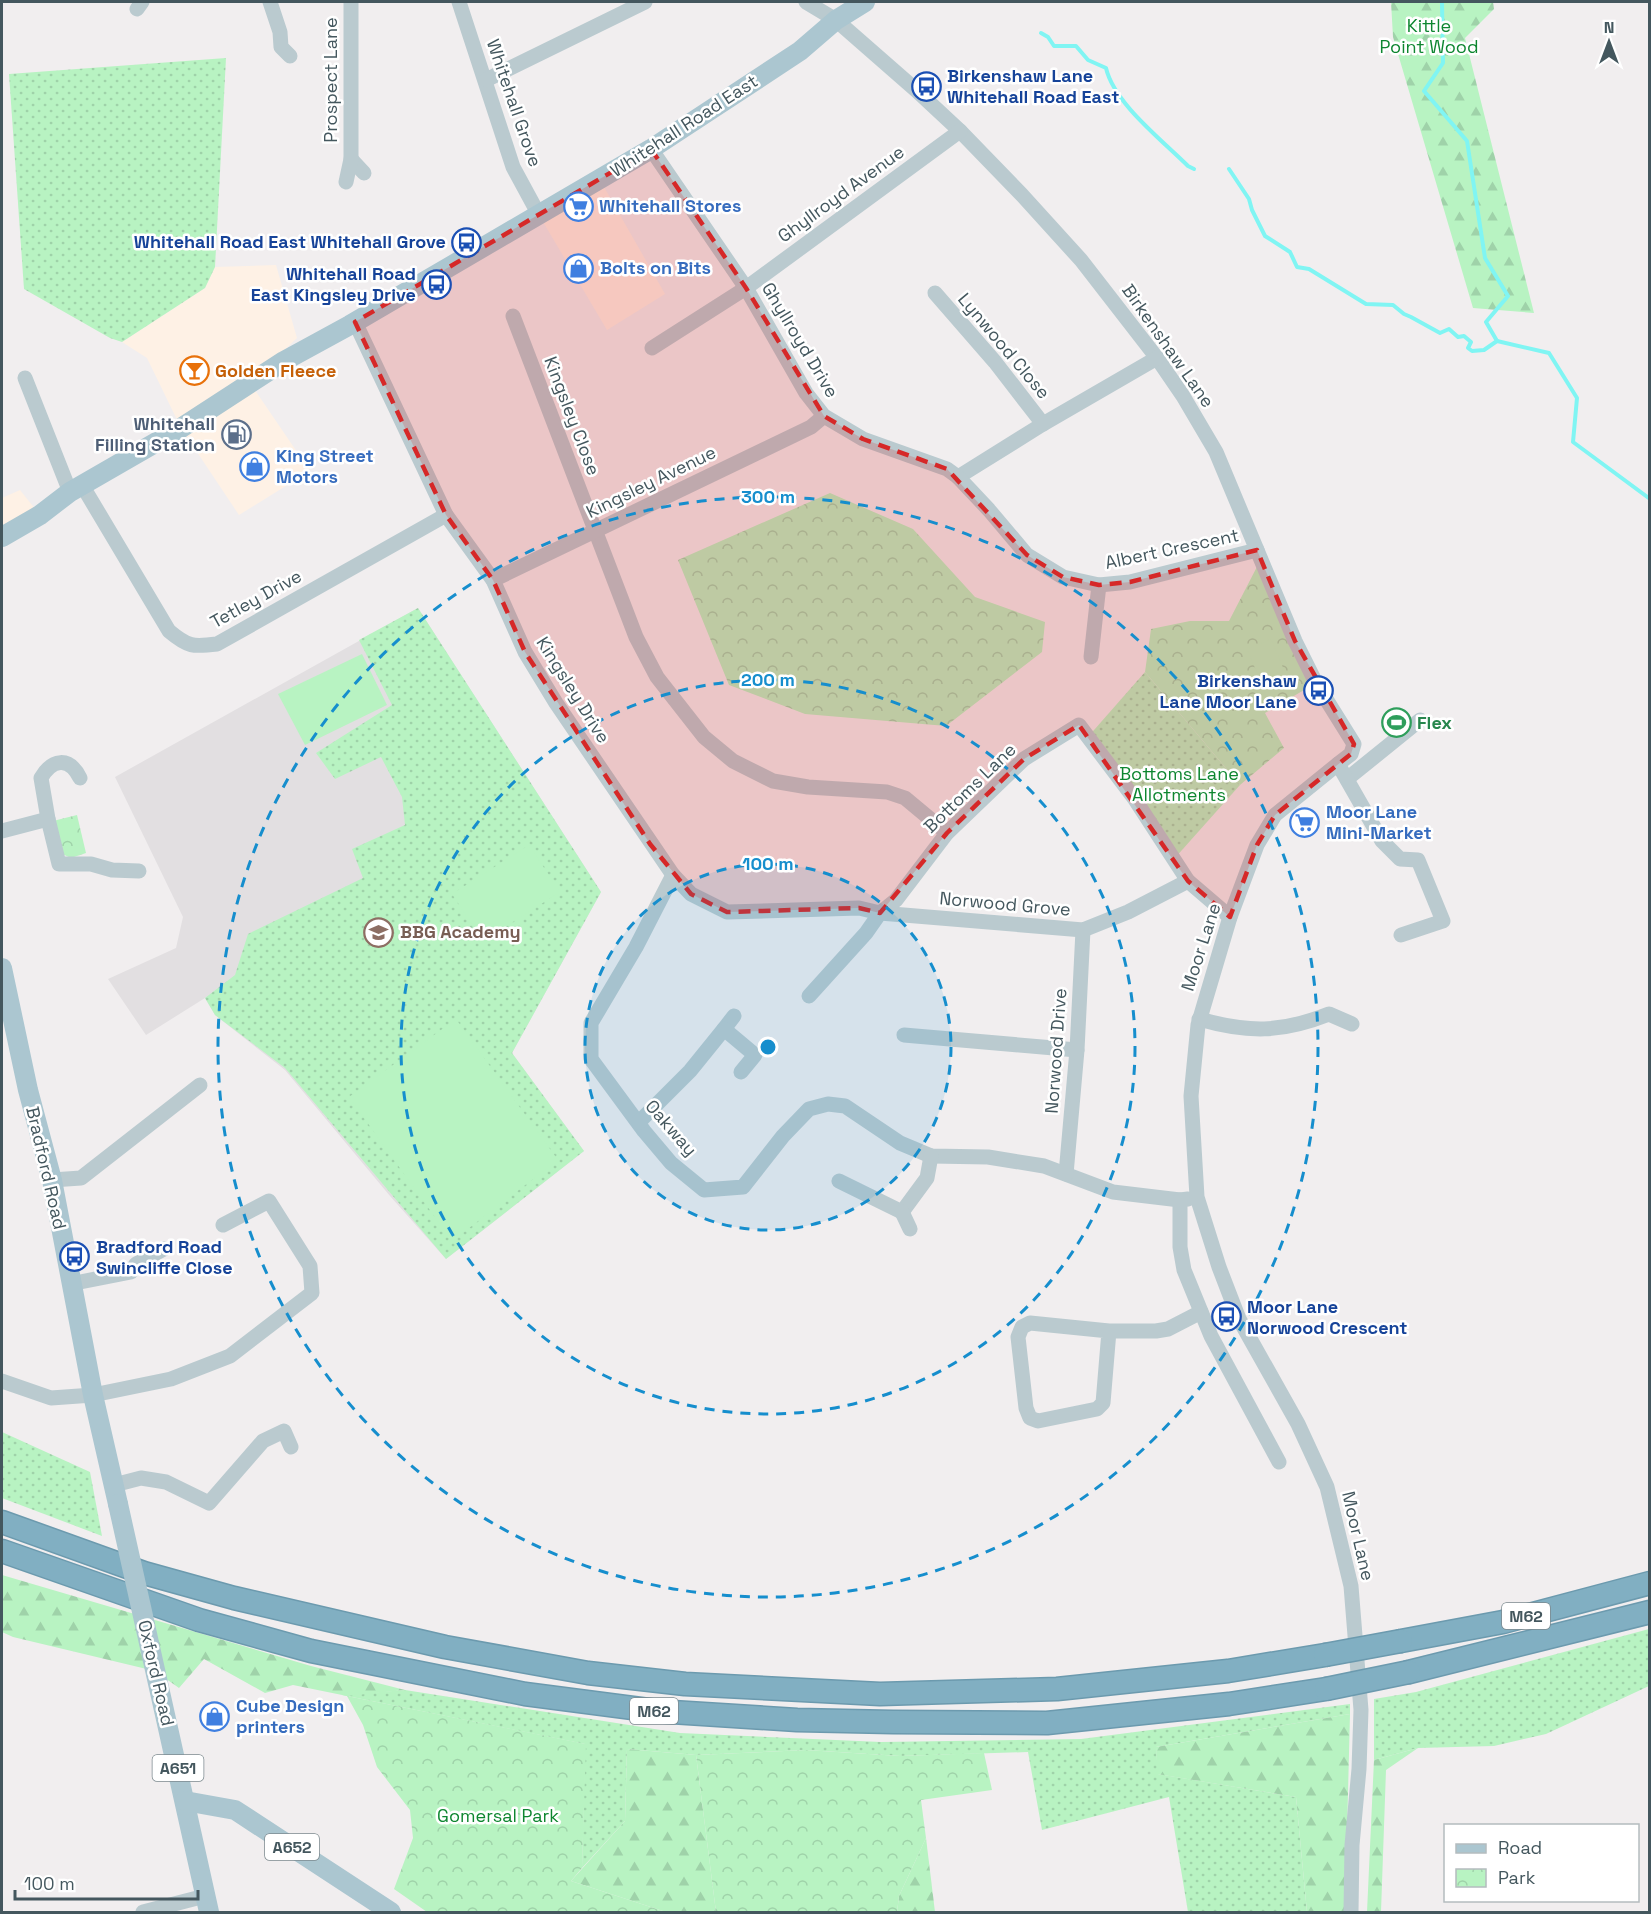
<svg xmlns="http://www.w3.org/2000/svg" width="1651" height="1914" font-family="'Space Grotesk',sans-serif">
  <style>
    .commercial { fill: #fef1e5 }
    .education { fill: #e2dfe1 }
    .grass { fill: url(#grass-dots) }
    .forest { fill: url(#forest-firs) }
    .park { fill: url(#park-crowns) }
    .pitch { fill: #b8f3c2 }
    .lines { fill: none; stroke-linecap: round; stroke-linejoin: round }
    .stream { stroke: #80f5f3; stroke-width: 4 }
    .highway-casing { stroke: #6c9aae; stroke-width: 25 }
    .minor { stroke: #bacacf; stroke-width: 15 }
    .major { stroke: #abc6d0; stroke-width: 20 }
    .highway { stroke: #81afc2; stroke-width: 22 }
    .highway-bridge-casing { stroke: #6c9aae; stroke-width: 25; stroke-linecap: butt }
    .major-bridge { stroke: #abc6d0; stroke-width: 20 }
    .highway-bridge { stroke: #81afc2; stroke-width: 22 }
    .marked { fill: #d62828; fill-opacity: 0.2; stroke: #d62828; stroke-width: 4.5; stroke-dasharray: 12 8; stroke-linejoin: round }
    .ring { fill: none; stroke: #168ecd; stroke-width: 3; stroke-dasharray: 10 8 }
    .labels { text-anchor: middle; stroke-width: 5; stroke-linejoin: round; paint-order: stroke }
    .shield { fill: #fff; stroke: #7c898e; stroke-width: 1.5 }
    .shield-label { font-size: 16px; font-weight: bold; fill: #44575e }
    .park-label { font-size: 18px; fill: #0e8630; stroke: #fff }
    .transit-label { font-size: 18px; font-weight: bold; fill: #164399; stroke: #fff; text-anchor: start }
    .street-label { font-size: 18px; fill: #44575e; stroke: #fff }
    .shop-label { font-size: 18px; font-weight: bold; fill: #366cbe; stroke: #fff; text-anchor: start }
    .food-label { font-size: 18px; font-weight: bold; fill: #c56008; stroke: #fff; text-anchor: start }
    .service-label { font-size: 18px; font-weight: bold; fill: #4e5e75; stroke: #fff; text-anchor: end }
    .leisure-label { font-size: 18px; font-weight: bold; fill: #27864d; stroke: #fff; text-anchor: start }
    .education-label { font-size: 18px; font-weight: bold; fill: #785e54; stroke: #fff; text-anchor: start }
    .centre { fill: #168ecd; stroke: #fff; stroke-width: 3 }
    .ring-label { font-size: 18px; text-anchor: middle; font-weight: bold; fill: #168ecd; stroke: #fff; stroke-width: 5; stroke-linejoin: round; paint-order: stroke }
  </style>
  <defs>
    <pattern id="grass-dots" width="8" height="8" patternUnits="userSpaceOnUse" patternTransform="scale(1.5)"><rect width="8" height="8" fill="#b8f3c2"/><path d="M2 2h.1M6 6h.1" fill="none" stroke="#9fd2a9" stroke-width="1.8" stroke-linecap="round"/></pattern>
    <pattern id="forest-firs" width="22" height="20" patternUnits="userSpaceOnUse" patternTransform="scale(1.5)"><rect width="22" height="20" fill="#b8f3c2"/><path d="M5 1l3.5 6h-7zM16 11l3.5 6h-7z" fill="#9fd2a9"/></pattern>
    <pattern id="park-crowns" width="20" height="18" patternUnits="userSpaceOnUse" patternTransform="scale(1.5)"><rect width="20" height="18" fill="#b8f3c2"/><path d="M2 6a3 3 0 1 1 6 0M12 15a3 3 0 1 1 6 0" fill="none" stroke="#9fd2a9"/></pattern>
  </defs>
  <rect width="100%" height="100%" fill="#f1eeef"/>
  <!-- commercial -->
  <g class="commercial">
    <path d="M600,180L665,294L607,330L539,215Z"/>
    <path d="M276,265L297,338L250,383L310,471L239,515L181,428L147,358L122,342L205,288L215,267Z"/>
    <path d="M20,490L40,515L2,537V498Z"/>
  </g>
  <!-- education -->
  <path class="education" d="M418,608L601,892L512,1053L584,1151L446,1259L390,1196L285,1070L215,1015L205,998L146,1035L108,979L176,948L183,917L115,777Z"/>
  <!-- grass -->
  <g class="grass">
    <path d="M226,58L215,267L205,288L122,342L110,338L24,289L9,74Z"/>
    <path d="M418,608L601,892L512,1053L584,1151L446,1259L285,1068L215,1015L205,998L235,975L248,934L363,878L352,849L405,825L402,797L381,757L335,779L316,753L392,705L359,640Z"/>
    <path d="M1145,672L1240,785L1174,859L1087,738Z"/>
    <path d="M2,1432L90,1472L102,1536L2,1498Z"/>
    <path d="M1649,1629V1686L1546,1734L1494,1746L1418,1748L1374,1760V1699L1416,1692Z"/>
    <path d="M405,1690L680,1733L881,1742L1081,1739L1350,1704V1714L1156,1747L1158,1774L1296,1797L1307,1912H1188L1169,1797L1042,1830L1028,1752L900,1756L806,1750L696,1755L627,1749L625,1821L582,1868L585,1744L342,1695Z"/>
  </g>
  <!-- forest -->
  <g class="forest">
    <path d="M1391,2H1493L1494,9L1465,38L1534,313L1473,308L1393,37Z"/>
    <path d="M2,1575L311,1666L405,1690L347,1696L293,1685L265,1693L204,1659L179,1688L155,1671L13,1637L2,1632Z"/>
    <path d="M1350,1714L1345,1912H1307L1296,1797L1157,1774L1156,1747Z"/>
    <path d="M1418,1748L1386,1770L1381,1912H1367L1374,1760Z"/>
    <path d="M627,1749L696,1755L716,1912H666L571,1881L625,1821Z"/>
    <path d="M926,1838L935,1912H897L899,1896Z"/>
  </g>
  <!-- park -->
  <g class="park">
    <path d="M830,493L913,529L975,597L1045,622L1042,652L946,726L805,714L729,685L678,560Z"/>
    <path d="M1261,559L1316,683L1265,713L1284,748L1240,785L1145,672L1151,629L1190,621H1229Z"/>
    <path d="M77,815L86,853L71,858L60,853L53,821Z"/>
    <path d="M347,1696L586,1744L582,1868L571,1881L666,1912H427L394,1889L413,1838L410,1810L377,1767L363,1725Z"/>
    <path d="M806,1750L900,1756L984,1753L992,1790L921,1800L926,1838L899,1896L897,1912H716L696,1755Z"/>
  </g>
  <!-- pitch -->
  <g class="pitch">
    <path d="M1271,639L1284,670L1260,680L1247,649Z"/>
    <path d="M362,654L387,705L305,745L278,694Z"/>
    <path d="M529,845L560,892L483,941L452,894Z"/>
    <path d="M456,1019L558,1160L452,1241L349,1097Z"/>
  </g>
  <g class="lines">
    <!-- stream -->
    <g class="stream">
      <path d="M1442,2L1443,63L1424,91L1467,141L1485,258L1508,296L1486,322L1497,341"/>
      <path d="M1041,33L1048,37L1054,46H1076L1088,60L1106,68C1114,103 1162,140 1188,166L1194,169"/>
      <path d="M1229,169L1249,199L1252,210L1265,236L1290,252L1297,267L1309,269L1366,304L1393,305L1404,314L1411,317L1440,333L1449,329L1458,337L1464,336L1471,342L1468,348L1472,351L1484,350L1497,341"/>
      <path d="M1497,341L1549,353L1577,398L1573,442L1650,499"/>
    </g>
    <defs>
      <g id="highway">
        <path d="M2,1522L144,1573L234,1598L445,1647L588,1673L685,1684L880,1694L1057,1689L1228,1671L1325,1655"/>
        <path d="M2,1551L199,1620L311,1651L525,1694L656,1711L797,1720L893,1722L1047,1723L1229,1704L1326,1689"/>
        <path d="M1401,1641L1503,1622L1650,1583"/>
        <path d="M1409,1672L1650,1612"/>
      </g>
    </defs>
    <!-- highway casing -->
    <use href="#highway" class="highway-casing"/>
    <!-- minor -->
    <g class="minor">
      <path d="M270,2L280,32L281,47L290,56"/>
      <path d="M459,2L513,167L539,215"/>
      <path d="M806,2L836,20L916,90L960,131L1022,195L1081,260L1157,358L1183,396L1216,452L1295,641L1316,683L1354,744L1351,754L1338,764"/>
      <path d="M137,9L142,2"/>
      <path d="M486,80L645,2"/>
      <path d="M651,149L746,288L806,393L824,416L863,439L947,469L958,477L1043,424L1157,358"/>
      <path d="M351,159L364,173"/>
      <path d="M346,182L351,159V2"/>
      <path d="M935,293L995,362L1043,424"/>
      <path d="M513,316L636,637L657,677L704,737L733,761L773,781L808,787L887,792L905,798L947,833"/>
      <path d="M355,322L446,515L493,580L525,652L556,703L673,875L691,894L727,912L859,908L880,913L1083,930L1128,912L1188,881"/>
      <path d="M652,348L746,288L960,131"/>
      <path d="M25,378L70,492"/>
      <path d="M958,477L989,510L1027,555L1063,577L1099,585L1130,582L1257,550"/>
      <path d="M82,485L169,631C188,647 193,647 217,644L446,515"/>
      <path d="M493,580L811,427L824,416"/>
      <path d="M1091,657L1099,585"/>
      <path d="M1347,779L1420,720"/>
      <path d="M48,819L59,864H91L112,870L139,871"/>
      <path d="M2,831L48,819L41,778C52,759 69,756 80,778"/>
      <path d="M673,875L636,947L591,1023V1059L644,1131L671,1163L704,1190L743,1187L783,1136L809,1109L828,1104L845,1106L900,1143L931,1156L988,1157L1044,1166L1113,1192L1180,1200"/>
      <path d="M809,996L866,933L880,913L896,900L947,833L1024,759L1079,725L1134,798L1188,881L1230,917"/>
      <path d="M1199,1019C1248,1033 1281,1033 1329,1014L1352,1024"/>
      <path d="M724,1029L734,1016"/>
      <path d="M904,1035L1077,1050"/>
      <path d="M639,1122L690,1071L724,1029L755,1055L741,1072"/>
      <path d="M1066,1174L1077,1050L1083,930"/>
      <path d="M52,1180L81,1178L200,1085"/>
      <path d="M839,1181L902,1212L927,1178L931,1156"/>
      <path d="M1188,1199L1180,1200V1247L1184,1270L1211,1336L1279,1462"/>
      <path d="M902,1212L910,1229"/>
      <path d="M70,1284L131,1272L136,1264L164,1249"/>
      <path d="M1109,1331L1030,1323L1022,1327L1018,1337L1026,1408L1030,1418L1038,1421L1097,1409L1103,1403L1109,1331H1156L1168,1329L1201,1312"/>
      <path d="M2,1381L51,1398L93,1395L171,1379L230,1356L312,1293L310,1266L269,1201L223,1225"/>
      <path d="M114,1485L141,1478L166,1482L209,1503L263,1441L284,1431L291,1447"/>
      <path d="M143,1912L205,1896"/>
      <path d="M1351,1912L1352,1845L1359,1769L1361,1710L1351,1586L1327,1487L1298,1424L1239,1319L1219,1267L1197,1197L1191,1096L1198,1025L1230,917L1257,845L1275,815L1338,764L1382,841L1400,859L1418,860L1443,921L1401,935"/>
    </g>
    <!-- major -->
    <g class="major">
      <path d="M2,537L40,515L70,492L181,428L284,361L350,325L651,149L800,51L836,20L865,2"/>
      <path d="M2,968L28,1090L52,1180L93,1395L118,1504"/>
      <path d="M145,1625L209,1912"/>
      <path d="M185,1801L235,1810L391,1912"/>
    </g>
    <!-- highway -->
    <use href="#highway" class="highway"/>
    <defs>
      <g id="highway-bridge">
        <path d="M1325,1655L1401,1641"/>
        <path d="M1326,1689L1409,1672"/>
      </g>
    </defs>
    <!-- highway-bridge casing -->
    <use href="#highway-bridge" class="highway-bridge-casing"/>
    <!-- major-bridge -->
    <path class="major-bridge" d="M118,1504L145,1625"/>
    <!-- highway-bridge -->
    <use href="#highway-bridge" class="highway-bridge"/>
  </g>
  <!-- marked area -->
  <path class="marked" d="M651,149L746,288L824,416L863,439L947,469L1027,555L1063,577L1099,585L1130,582L1257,550L1295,641L1354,744L1351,754L1275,815L1257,845L1230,917L1188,881L1079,725L1024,759L947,833L880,913L859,908L727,912L691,894L650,844L525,652L493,580L446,515L355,322Z"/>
  <!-- distance rings -->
  <circle cx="768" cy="1047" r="183" fill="#168ecd" fill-opacity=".12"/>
  <g class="ring">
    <circle cx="768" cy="1047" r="183"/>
    <circle cx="768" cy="1047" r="367"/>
    <circle cx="768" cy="1047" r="550"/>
  </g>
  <!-- icons -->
  <defs>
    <symbol id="bus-ring" viewBox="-11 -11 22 22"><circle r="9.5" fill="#fff" stroke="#1a4fb4" stroke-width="1.5"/><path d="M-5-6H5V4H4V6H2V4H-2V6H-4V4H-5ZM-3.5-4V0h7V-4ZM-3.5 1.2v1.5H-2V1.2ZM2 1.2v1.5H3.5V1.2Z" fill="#1a4fb4"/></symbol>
    <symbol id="supermarket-ring" viewBox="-11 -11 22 22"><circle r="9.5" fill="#fff" stroke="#3f7fe0" stroke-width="1.5"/><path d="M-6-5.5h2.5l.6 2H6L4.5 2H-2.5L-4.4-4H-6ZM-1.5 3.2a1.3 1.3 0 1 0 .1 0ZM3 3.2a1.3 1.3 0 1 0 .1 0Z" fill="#3f7fe0"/></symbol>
    <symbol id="shop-ring" viewBox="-11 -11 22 22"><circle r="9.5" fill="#fff" stroke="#3f7fe0" stroke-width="1.5"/><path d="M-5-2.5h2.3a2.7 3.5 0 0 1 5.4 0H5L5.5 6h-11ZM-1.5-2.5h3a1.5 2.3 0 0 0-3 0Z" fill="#3f7fe0"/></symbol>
    <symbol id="bar-ring" viewBox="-11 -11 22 22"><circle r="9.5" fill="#fff" stroke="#e8710a" stroke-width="1.5"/><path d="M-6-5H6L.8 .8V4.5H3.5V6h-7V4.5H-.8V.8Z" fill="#e8710a"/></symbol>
    <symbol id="fuel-ring" viewBox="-11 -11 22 22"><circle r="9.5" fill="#fff" stroke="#5c6f8a" stroke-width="1.5"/><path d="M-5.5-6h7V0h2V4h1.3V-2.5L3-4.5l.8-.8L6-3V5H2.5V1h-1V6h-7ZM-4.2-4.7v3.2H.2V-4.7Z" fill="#5c6f8a"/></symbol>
    <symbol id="stadium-ring" viewBox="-11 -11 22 22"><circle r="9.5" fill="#fff" stroke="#2e9e5b" stroke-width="1.5"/><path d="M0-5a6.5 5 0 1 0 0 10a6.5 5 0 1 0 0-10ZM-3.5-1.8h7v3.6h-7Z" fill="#2e9e5b"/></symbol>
    <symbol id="school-ring" viewBox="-11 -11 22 22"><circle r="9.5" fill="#fff" stroke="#8d6e63" stroke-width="1.5"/><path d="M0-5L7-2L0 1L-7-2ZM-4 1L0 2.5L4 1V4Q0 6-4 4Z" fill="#8d6e63"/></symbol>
  </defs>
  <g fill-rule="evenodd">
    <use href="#bus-ring" x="910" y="70" width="33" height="33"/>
    <use href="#supermarket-ring" x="562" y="190" width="33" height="33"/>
    <use href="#bus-ring" x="450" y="226" width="33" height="33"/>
    <use href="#shop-ring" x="562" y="252" width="33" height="33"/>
    <use href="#bus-ring" x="420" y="268" width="33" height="33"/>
    <use href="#bar-ring" x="178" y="354" width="33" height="33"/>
    <use href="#fuel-ring" x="220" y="418" width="33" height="33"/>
    <use href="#shop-ring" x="238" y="450" width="33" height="33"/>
    <use href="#bus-ring" x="1302" y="674" width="33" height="33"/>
    <use href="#stadium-ring" x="1380" y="706" width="33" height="33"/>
    <use href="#supermarket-ring" x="1288" y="806" width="33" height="33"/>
    <use href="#school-ring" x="362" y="916" width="33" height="33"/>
    <use href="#bus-ring" x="58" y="1240" width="33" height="33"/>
    <use href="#bus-ring" x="1210" y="1300" width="33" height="33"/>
    <use href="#shop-ring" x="198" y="1700" width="33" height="33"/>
  </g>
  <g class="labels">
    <!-- shield labels -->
    <g class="shield">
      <rect x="1502" y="1603" width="48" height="26" rx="4.5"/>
      <rect x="630" y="1698" width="48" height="26" rx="4.5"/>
      <rect x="152.5" y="1755" width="51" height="26" rx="4.5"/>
      <rect x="265" y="1834" width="54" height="26" rx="4.5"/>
    </g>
    <g class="shield-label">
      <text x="1526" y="1622">M62</text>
      <text x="654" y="1717">M62</text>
      <text x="178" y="1774">A651</text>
      <text x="292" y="1853">A652</text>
    </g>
    <!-- park labels -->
    <g class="park-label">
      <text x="1429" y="32">Kittle<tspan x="1429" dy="21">Point Wood</tspan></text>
      <text x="1179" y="780">Bottoms Lane<tspan x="1179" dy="21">Allotments</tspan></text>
      <text x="498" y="1822">Gomersal Park</text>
    </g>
    <!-- transit labels -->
    <g class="transit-label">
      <text x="947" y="82">Birkenshaw Lane<tspan x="947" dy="21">Whitehall Road East</tspan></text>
      <text x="446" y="248" text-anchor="end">Whitehall Road East Whitehall Grove</text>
      <text x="416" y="280" text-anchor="end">Whitehall Road<tspan x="416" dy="21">East Kingsley Drive</tspan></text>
      <text x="1297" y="687" text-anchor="end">Birkenshaw<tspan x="1297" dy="21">Lane Moor Lane</tspan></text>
      <text x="96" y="1253">Bradford Road<tspan x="96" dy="21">Swincliffe Close</tspan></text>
      <text x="1247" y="1313">Moor Lane<tspan x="1247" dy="21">Norwood Crescent</tspan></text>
    </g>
    <!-- street labels -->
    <g class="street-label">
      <text transform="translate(331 80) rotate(-90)" y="6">Prospect Lane</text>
      <text transform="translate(514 103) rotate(71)" y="6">Whitehall Grove</text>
      <text transform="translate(684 126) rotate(-33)" y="6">Whitehall Road East</text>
      <text transform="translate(841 194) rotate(-36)" y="6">Ghyllroyd Avenue</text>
      <text transform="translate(800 340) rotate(59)" y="6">Ghyllroyd Drive</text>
      <text transform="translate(1004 346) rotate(50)" y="6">Lynwood Close</text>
      <text transform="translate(1168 346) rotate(55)" y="6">Birkenshaw Lane</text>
      <text transform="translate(572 416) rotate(69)" y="6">Kingsley Close</text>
      <text transform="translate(651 482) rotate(-26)" y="6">Kingsley Avenue</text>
      <text transform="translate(1172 549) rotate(-12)" y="6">Albert Crescent</text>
      <text transform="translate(256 599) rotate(-29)" y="6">Tetley Drive</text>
      <text transform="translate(573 690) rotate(58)" y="6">Kingsley Drive</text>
      <text transform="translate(970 788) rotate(-44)" y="6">Bottoms Lane</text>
      <text transform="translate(1005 904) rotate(5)" y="6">Norwood Grove</text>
      <text transform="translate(1201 947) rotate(-72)" y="6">Moor Lane</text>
      <text transform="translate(1056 1051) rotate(-86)" y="6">Norwood Drive</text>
      <text transform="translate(671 1128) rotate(49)" y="6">Oakway</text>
      <text transform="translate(46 1168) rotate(77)" y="6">Bradford Road</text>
      <text transform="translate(1358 1536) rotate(77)" y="6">Moor Lane</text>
      <text transform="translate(156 1673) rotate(77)" y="6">Oxford Road</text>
    </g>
    <!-- shop labels -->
    <g class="shop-label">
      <text x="599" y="212">Whitehall Stores</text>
      <text x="600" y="274">Bolts on Bits</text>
      <text x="276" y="462">King Street<tspan x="276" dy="21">Motors</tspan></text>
      <text x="1326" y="818">Moor Lane<tspan x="1326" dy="21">Mini-Market</tspan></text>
      <text x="236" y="1712">Cube Design<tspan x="236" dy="21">printers</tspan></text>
    </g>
    <!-- food labels -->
    <g class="food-label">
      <text x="215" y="377">Golden Fleece</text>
    </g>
    <!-- service labels -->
    <g class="service-label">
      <text x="215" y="430">Whitehall<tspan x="215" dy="21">Filling Station</tspan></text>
    </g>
    <!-- leisure labels -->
    <g class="leisure-label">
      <text x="1417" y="729">Flex</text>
    </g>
    <!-- education labels -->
    <g class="education-label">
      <text x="400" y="938">BBG Academy</text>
    </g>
  </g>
  <circle cx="768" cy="1047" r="9" class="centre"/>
  <g class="ring-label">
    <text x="768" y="503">300 m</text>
    <text x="768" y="686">200 m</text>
    <text x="768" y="870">100 m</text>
  </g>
  <!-- border -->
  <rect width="1651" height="1914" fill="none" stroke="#44575e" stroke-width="6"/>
  <!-- legend -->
  <rect x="1444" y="1824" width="195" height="78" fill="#ffffff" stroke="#b4bcbf" stroke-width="1.5"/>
  <rect x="1456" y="1844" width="30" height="9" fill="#abc6d0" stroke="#b4bcbf" stroke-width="1.5"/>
  <text x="1498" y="1854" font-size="18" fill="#44575e">Road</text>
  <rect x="1456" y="1869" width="30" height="18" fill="url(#park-crowns)" stroke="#b4bcbf" stroke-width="1.5"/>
  <text x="1498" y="1884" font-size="18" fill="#44575e">Park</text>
  <!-- north arrow -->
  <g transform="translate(1609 42)" stroke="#ffffff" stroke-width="4.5" paint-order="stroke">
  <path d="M0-4.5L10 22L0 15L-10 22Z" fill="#44575e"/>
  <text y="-9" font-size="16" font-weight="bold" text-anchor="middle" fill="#44575e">N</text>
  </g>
  <!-- scale -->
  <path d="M15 1890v9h183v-9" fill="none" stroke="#44575e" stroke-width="3"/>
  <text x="24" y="1890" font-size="18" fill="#44575e" stroke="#ffffff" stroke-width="4.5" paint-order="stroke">100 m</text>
</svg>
